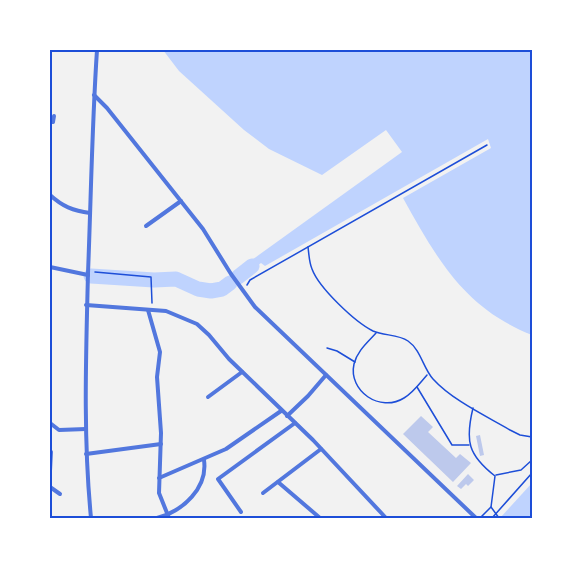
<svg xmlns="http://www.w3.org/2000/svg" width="582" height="568" font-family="'Source Serif 4',serif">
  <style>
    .water { fill: #bfd3fe }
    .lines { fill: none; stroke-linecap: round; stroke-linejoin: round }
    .river { stroke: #bfd3fe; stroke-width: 15 }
    .building { fill: #bdc9ec }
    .path { stroke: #1d4ed8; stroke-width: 1.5 }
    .minor { stroke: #5277de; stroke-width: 4 }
    .neatline { fill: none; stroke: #1d4ed8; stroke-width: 2 }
  </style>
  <rect width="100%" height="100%" fill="#f2f2f2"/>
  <!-- water -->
  <g class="water">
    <path d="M163,50H532V335C464,308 437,259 403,198L491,148L488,139L265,266L261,263L254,268L249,262L402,152L386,130L322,175L269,149L244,130L179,71Z"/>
    <path d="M532,483V514L527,518H500Z"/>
  </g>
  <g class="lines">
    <!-- river -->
    <g class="river">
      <path d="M91,276L154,280L176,279L198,289L211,291L222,289L230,283"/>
      <path d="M238,277L252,266"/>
    </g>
  </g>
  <!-- building -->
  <g class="building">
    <path d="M421,416L433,427L428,432L456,458L460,454L471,463L453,482L403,434Z"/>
    <path d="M480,435L484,455L480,456L476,436Z"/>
    <path d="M468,474L474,480L468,486L466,484L461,489L457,486Z"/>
  </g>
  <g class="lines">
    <!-- path -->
    <g class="path">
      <path d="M308,247C309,254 309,262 312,269C319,288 355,322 373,331C384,336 398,334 408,341C421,350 423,368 433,379C452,400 486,416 510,430L520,435L532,437"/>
      <path d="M95,272L151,277L152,303"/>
      <path d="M247,285L250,280L487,145"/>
      <path d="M376,333C368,342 357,351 354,364C348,391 380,413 404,398C413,393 420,383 427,375"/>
      <path d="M327,348L337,351L355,362"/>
      <path d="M417,387L452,445H469"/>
      <path d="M473,408C465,441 468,455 495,476L491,507L499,518"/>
      <path d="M496,475L521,470L532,460"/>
      <path d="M481,517L491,507"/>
      <path d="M492,518L532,473"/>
    </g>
    <!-- minor -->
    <g class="minor">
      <path d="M94,95L107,108L203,229L231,274L255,307L476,518"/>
      <path d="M50,121L53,122L54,116"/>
      <path d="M50,195C62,206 73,211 90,213"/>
      <path d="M146,226L181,201"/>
      <path d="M50,267L88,275"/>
      <path d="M86,305L166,311L197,324L209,335L229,359L313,440L386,518"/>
      <path d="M148,310L160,352L157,377L161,433L159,493L169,518"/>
      <path d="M208,397L242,372"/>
      <path d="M287,416L308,396L326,375"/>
      <path d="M50,423L59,430L86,429"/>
      <path d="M50,451L51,452L50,471"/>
      <path d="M86,454L161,444"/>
      <path d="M159,478L226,449L281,411"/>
      <path d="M278,482L320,518"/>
      <path d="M50,487L60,494"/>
      <path d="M263,493L321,449"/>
      <path d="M241,512L218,479L295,423"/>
      <path d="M91,518C83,436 86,355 88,273C91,198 92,124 97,50"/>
      <path d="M157,518C183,511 208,488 204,460"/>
    </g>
  </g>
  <!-- border -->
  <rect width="582" height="568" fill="none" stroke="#ffffff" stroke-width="102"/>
  <rect x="51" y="51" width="480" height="466" class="neatline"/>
</svg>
